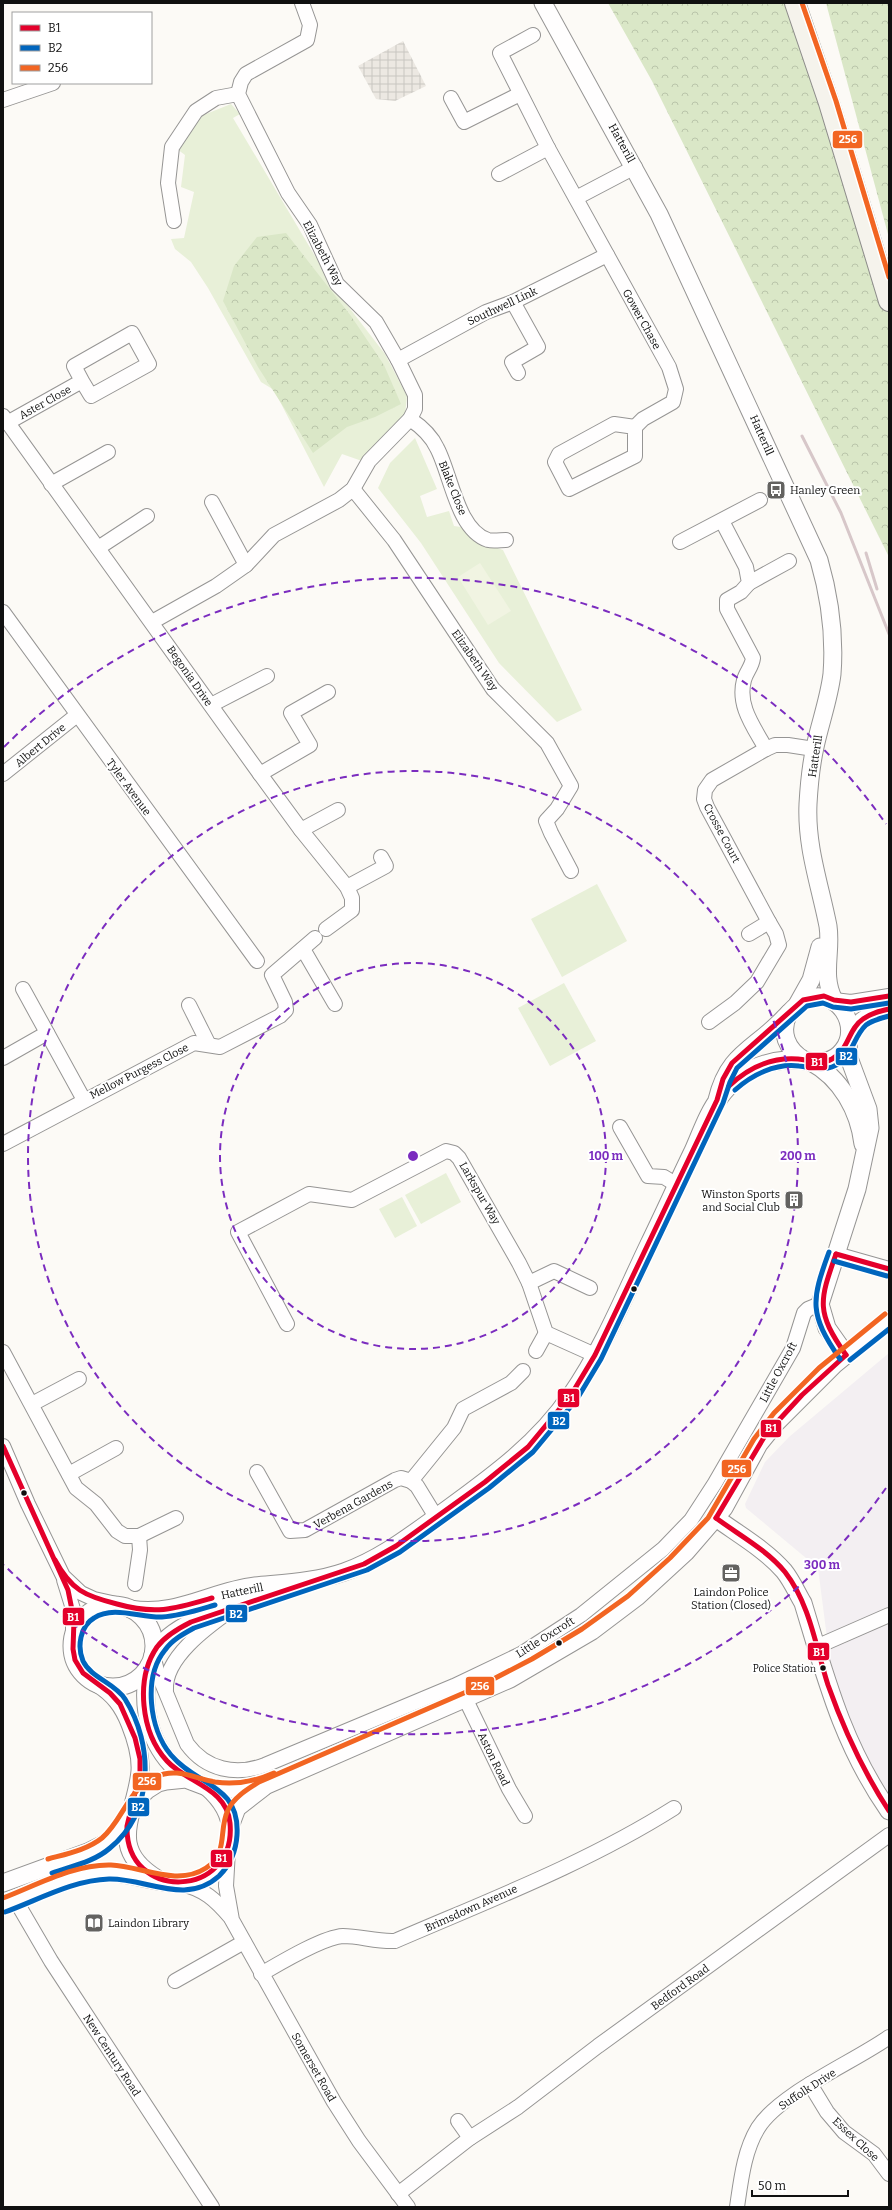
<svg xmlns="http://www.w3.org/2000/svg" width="892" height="2210" font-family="Bitter,serif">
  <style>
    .industrial { fill: #f3eff2 }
    .green { fill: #e8f0d8 }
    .forest { fill: url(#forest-crowns) }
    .pitch { fill: #f1f4e2 }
    .plaza { fill: url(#plaza-grid) }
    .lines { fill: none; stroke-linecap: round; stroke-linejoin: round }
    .minor-casing { stroke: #969594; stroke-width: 16 }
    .tertiary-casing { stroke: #969594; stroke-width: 19 }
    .secondary-casing { stroke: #8d8c8a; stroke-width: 22 }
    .minor { stroke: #fffefe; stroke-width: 14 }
    .tertiary { stroke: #fffefe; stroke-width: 17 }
    .secondary { stroke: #f5f3ec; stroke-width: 20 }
    .rail { stroke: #d7c7c9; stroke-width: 3 }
    .bus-1-casing { stroke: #fff; stroke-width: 8 }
    .bus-2-casing { stroke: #fff; stroke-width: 8 }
    .bus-3-casing { stroke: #fff; stroke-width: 8 }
    .bus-1 { stroke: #e4002b; stroke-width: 5 }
    .bus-2 { stroke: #0065bd; stroke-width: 5 }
    .bus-3 { stroke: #f26522; stroke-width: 5 }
    .ring { fill: none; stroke: #7b2cbf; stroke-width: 2; stroke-dasharray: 7 5 }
    .bus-dot { fill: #101010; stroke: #fff; stroke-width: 1.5 }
    .labels { text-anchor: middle; stroke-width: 4; stroke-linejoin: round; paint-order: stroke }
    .bus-label { font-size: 10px; fill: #101010; stroke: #fff; text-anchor: end }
    .street-label { font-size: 11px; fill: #101010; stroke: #fff }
    .poi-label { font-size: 11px; fill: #101010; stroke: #fff; text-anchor: start }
    .centre { fill: #7b2cbf; stroke: #fff; stroke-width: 2 }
    .ring-label { font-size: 12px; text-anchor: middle; font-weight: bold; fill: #7b2cbf; stroke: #fff; stroke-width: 4; stroke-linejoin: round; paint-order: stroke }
    .line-badge { stroke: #fff; stroke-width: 1.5 }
    .badge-label { font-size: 11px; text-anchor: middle; font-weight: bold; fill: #fff }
  </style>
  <defs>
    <pattern id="forest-crowns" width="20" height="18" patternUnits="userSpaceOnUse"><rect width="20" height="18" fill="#dae7c7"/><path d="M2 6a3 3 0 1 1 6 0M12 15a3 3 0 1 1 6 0" fill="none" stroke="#bac5aa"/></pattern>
    <pattern id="plaza-grid" width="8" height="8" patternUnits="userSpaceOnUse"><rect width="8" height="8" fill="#ece8e2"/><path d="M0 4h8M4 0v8" fill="none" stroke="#c9c6c1"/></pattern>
  </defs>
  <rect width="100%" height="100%" fill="#fcfaf6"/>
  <!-- industrial -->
  <path class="industrial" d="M889,1353V1798L848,1720L831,1669L818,1568L746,1508L745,1504L765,1462L789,1437Z"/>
  <!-- green -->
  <g class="green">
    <path d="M231,104L240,114L233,118L334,288L385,354L407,396L405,415L362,461L342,454L324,487L274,390L261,382L208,288L191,262L175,249L171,239L184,238L194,192L181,187L185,155L177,149L201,116Z"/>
    <path d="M415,438L437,489L420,496L427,517L449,511L454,526L461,527L473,539L503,550L582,710L557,722L499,663L421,543L378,488L390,463Z"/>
    <path d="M597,884L627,941L562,977L531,919Z"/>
    <path d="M564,983L596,1041L550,1066L518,1008Z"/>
    <path d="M446,1173L461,1202L421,1224L405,1195Z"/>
    <path d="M402,1197L417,1226L395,1238L379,1209Z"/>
  </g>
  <!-- forest -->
  <g class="forest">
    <path d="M608,3H794L889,301V557L652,81Z"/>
    <path d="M826,3H889V238Z"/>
    <path d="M286,233L351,316L384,365L401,404L375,417L347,427L313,453L258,367L223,301L234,266L257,237Z"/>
  </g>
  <!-- pitch -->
  <path class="pitch" d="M480,563L511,611L488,625L458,577Z"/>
  <!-- plaza -->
  <path class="plaza" d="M403,41L426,86L395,101L376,99L358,66Z"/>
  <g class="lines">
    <defs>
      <g id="minor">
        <path d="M533,35L500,53L548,148L669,367L676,389L673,402L643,419L635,427V456L569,489L555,462L559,454L614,424L635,427"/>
        <path d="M451,98L464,122L520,94"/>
        <path d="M3,100L53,83"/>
        <path d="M499,174L548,148"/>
        <path d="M576,198L635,167"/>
        <path d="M174,221L168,183L172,147L196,111L216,98L238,94"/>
        <path d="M513,302L538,347L512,362L518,373"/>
        <path d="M398,360L486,312L513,302L607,255"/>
        <path d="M3,416L260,774L301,830L347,887L352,898V910L326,929"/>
        <path d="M410,419C422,427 431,435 437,448C451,474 457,530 488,540C493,541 501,540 506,540"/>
        <path d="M7,423L82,381L91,396L149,364L132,333L74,366L82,381"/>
        <path d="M51,484L108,452"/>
        <path d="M353,489L394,540L493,689L547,743L571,786L557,809L546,821L551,833L571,871"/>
        <path d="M212,502L246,565"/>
        <path d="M722,521L746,567L749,583L741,592L727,600V609L753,658C752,667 746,672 744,680C737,706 754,727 766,749"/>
        <path d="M680,542L760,500"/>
        <path d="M98,548L147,516"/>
        <path d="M749,583L789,561"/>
        <path d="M3,612L257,961"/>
        <path d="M152,622L216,586L246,565L274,535L339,500L353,489L369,461L410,419L415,409V395L398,360L376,322L337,284L310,225L288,193L238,94L241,82L246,74L307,40L310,25L302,3"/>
        <path d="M211,705L267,676"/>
        <path d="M3,774L77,715"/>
        <path d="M260,774L310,745L291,713L328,692"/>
        <path d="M301,830L338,810"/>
        <path d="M347,887L386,866L381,857"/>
        <path d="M749,934L769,922L707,807L704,799L705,790L712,780L766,749L775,745H788L814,749"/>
        <path d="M303,949L335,1004"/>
        <path d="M23,989L84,1100"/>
        <path d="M834,1000L851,1002L889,996"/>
        <path d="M189,1005L209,1045"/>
        <path d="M709,1022L735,1003L757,982L779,945L776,934L769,922"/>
        <path d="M850,1035C857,1018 871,1012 889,1009"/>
        <path d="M3,1058L47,1033"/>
        <path d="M620,1127L648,1176L664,1177L677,1185"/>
        <path d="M3,1144L194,1043L220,1047L280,1016L286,1010L285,1002L272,975L315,938"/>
        <path d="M836,1254L889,1269"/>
        <path d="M529,1283L554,1271L590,1288"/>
        <path d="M287,1324L238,1232L309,1194L352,1200L446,1151L454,1153L459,1158L519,1263L529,1283L546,1333L595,1355"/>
        <path d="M536,1351L546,1333"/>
        <path d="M3,1352L76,1488L96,1504L117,1531L125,1536H139L176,1518"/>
        <path d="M32,1404L79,1379"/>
        <path d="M3,1446L28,1504L63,1576L81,1593L94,1599L121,1605"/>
        <path d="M257,1472L290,1531L305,1530L395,1480L401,1478L411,1481L454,1428L463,1409L511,1383L523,1371"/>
        <path d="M69,1474L116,1448"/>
        <path d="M411,1481L417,1486L436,1517"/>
        <path d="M64,1580L73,1609V1637"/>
        <path d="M135,1584L140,1550L139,1536"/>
        <path d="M816,1647L889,1615"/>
        <path d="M153,1655L157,1671L187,1744C206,1770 236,1776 265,1765L454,1686L521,1654L581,1615L663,1549L691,1520L715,1483L793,1348L804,1313L808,1309L820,1304"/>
        <path d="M166,1690C164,1658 207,1627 231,1610"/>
        <path d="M466,1700L509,1789L525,1816"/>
        <path d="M228,1850L226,1886L232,1920L334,2102L359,2141L408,2207"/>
        <path d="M180,1884C203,1888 216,1900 231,1918"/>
        <path d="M16,1901L51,1961L212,2207"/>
        <path d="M261,1974C280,1963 323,1937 343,1936C360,1936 377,1942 395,1941C490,1900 587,1863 674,1808"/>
        <path d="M175,1981L244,1942"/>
        <path d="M810,2084L827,2112L844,2132L874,2154L889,2174"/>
        <path d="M458,2121L470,2138"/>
        <path d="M398,2194L470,2138L518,2107L598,2046L889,1835"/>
        <path d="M737,2207C741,2180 744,2151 758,2128C780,2093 854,2062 889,2037"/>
      </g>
      <g id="tertiary">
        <path d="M543,3L659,214L819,560C830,598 835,635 832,674C829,699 820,723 815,747C811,765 809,786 808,804C806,847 820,885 828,926C832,952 821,975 834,1000"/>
        <path d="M797,1005L811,980L820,947"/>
        <path d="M789,1013C779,1032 787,1050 804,1060"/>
        <path d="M811,1062C841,1078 859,1111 863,1144"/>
        <path d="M846,1355L827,1328L820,1304L857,1189L870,1128L868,1109L849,1058L848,1042"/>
        <path d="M716,1518C738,1534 766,1550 784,1571C792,1581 797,1593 803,1603C826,1679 843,1745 889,1811"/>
        <circle cx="113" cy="1646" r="41"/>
        <path d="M131,1609C176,1617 212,1591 255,1586C285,1583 315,1582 344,1572C381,1559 411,1535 442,1513C490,1478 538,1444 571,1395C603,1349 625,1294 649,1244C664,1213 678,1182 693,1151C701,1133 708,1112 720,1097C736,1075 759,1062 786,1060C806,1058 828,1070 843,1050C862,1026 837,987 807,999C797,1003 791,1011 784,1018C754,1050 728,1053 717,1100"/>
        <path d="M153,1655C177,1614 246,1606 289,1589"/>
        <path d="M149,1666C139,1711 151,1756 192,1781"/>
        <path d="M98,1684C114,1694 123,1706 130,1724C136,1739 141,1755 140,1771C136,1815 106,1847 156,1878"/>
        <path d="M231,1824L237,1808L264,1787"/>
        <path d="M3,1883L88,1852L106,1843L120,1829L137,1800L147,1790L158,1783L166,1781L186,1779L207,1787L223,1790L267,1785L510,1679L592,1631L637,1597L686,1552L724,1508L759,1444L776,1423L834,1365L889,1320"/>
        <path d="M3,1905C34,1895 66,1878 98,1873C137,1868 182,1901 215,1869C223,1860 228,1852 230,1840C234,1818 223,1801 207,1787"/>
      </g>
      <path id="secondary" d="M795,3L829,103L889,301"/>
    </defs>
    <!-- minor casing -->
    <use href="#minor" class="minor-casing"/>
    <!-- tertiary casing -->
    <use href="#tertiary" class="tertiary-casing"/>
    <!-- secondary casing -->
    <use href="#secondary" class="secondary-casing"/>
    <!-- minor -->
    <use href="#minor" class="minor"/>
    <!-- tertiary -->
    <use href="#tertiary" class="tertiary"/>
    <!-- secondary -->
    <use href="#secondary" class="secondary"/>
    <!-- rail -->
    <g class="rail">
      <path d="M802,436L841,513L889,634"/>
      <path d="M866,553L877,589"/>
    </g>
    <defs>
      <g id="bus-1">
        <path d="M729,1086C748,1068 772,1057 798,1059C810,1060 821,1065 832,1059C849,1050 848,1029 863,1019C871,1013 880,1011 889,1009"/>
        <path d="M836,1254C819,1302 816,1312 846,1355"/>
        <path d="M836,1254L889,1269"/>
        <path d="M3,1446L68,1590L74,1620L73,1649L75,1660L83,1673L110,1693L120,1704L135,1738L140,1759V1772L127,1826C125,1903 237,1899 230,1823C227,1788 187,1783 167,1761C141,1733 135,1679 157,1647C165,1636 179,1628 191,1622L364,1564L396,1546L485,1482L528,1447L571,1395L595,1355L717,1100L723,1079L732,1063L803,1000L824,996L834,1000L851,1002L889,996"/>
        <path d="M716,1518C739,1535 767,1550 785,1572C810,1604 816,1648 828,1685C844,1730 863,1771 889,1811"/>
        <path d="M716,1518L766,1434L802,1395L846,1355"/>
        <path d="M55,1560C71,1590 85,1596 117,1604C156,1615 174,1609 212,1598"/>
      </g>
      <g id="bus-2">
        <path d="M735,1090C752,1075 775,1063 799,1066C810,1067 821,1071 832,1067C853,1059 852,1038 866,1025C873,1020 881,1018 889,1016"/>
        <path d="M829,1252C811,1301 809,1314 840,1359"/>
        <path d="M834,1261L887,1276"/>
        <path d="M850,1360L889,1329"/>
        <path d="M52,1873C72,1866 94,1862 110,1848C154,1812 154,1745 125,1699C115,1683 91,1678 83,1661C77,1647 80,1626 94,1618C113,1605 141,1618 162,1617C180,1616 198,1610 215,1605"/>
        <path d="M5,1912C38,1900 73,1880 109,1879C146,1878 186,1906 219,1876C230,1865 236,1851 237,1835C240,1784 197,1786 171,1755C149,1729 143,1677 165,1650C172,1640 183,1634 194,1628L367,1570L400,1552L489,1488L533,1452L577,1399L601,1359L723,1103L730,1082L737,1068L807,1006L823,1003L833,1007L851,1009L889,1003"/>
      </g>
      <g id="bus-3">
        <path d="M802,3L836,101L889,277"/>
        <path d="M48,1859C66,1854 87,1850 102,1838C123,1820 128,1789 155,1777C177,1767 193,1778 215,1782C235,1785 256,1781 274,1773"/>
        <path d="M3,1898C37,1885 74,1864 111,1865C141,1866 177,1887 206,1868C229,1853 218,1830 228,1810C234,1797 248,1789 259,1782L480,1686L532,1659L582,1629L628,1596L670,1558L708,1518L754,1439L774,1413L819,1368L885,1314"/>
      </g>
    </defs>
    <!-- bus-1 casing -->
    <use href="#bus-1" class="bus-1-casing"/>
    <!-- bus-2 casing -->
    <use href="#bus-2" class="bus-2-casing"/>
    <!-- bus-3 casing -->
    <use href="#bus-3" class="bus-3-casing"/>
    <!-- bus-1 -->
    <use href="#bus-1" class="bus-1"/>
    <!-- bus-2 -->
    <use href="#bus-2" class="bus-2"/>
    <!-- bus-3 -->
    <use href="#bus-3" class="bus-3"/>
  </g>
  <!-- distance rings -->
  <g class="ring">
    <circle cx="413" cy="1156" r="193"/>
    <circle cx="413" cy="1156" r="385"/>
    <path d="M886 1488A578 578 0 0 1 4 1565M4 747A578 578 0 0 1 886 824"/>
  </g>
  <!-- icons -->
  <defs>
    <symbol id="bus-square" viewBox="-11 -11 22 22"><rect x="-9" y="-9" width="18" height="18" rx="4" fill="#636260" stroke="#fff"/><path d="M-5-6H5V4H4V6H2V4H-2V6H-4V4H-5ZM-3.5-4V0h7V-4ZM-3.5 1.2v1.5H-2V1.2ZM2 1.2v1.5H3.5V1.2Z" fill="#fff"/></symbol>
    <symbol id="building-square" viewBox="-11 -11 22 22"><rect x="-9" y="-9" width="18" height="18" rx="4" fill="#636260" stroke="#fff"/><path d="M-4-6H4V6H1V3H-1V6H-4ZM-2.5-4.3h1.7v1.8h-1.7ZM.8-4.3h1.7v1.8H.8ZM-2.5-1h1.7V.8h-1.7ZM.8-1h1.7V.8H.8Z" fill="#fff"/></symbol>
    <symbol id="office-square" viewBox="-11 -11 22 22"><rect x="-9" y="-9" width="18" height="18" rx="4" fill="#636260" stroke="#fff"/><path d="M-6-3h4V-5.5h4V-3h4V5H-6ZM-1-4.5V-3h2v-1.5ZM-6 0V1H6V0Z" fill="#fff"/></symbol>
    <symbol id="library-square" viewBox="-11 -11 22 22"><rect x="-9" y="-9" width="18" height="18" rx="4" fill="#636260" stroke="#fff"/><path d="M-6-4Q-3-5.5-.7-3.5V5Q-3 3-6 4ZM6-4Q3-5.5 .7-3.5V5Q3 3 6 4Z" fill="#fff"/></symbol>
  </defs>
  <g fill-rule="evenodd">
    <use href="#bus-square" x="765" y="479" width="22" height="22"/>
    <use href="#building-square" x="783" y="1189" width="22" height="22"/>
    <use href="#office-square" x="720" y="1562" width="22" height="22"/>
    <use href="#library-square" x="83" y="1912" width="22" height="22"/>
  </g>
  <!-- markers -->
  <g class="bus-dot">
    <circle cx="634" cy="1289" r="3.5"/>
    <circle cx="24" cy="1493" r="3.5"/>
    <circle cx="559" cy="1643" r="3.5"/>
    <circle cx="823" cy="1668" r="3.5"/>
  </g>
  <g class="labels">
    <!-- bus labels -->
    <g class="bus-label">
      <text x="816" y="1672">Police Station</text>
    </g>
    <!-- street labels -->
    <g class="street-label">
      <text transform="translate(622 143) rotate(61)" y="4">Hatterill</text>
      <text transform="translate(323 253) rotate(62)" y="4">Elizabeth Way</text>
      <text transform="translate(502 306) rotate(-25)" y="4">Southwell Link</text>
      <text transform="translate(642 319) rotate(61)" y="4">Gower Chase</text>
      <text transform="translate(45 402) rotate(-29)" y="4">Aster Close</text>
      <text transform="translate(762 435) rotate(66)" y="4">Hatterill</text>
      <text transform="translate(453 488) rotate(68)" y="4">Blake Close</text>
      <text transform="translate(475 660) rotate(55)" y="4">Elizabeth Way</text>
      <text transform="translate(190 676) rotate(55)" y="4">Begonia Drive</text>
      <text transform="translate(40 745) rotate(-39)" y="4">Albert Drive</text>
      <text transform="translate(815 756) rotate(-81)" y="4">Hatterill</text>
      <text transform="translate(129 787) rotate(54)" y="4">Tyler Avenue</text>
      <text transform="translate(722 833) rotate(62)" y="4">Crosse Court</text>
      <text transform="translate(139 1071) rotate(-27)" y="4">Mellow Purgess Close</text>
      <text transform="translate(480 1193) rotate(60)" y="4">Larkspur Way</text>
      <text transform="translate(778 1372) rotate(-62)" y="4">Little Oxcroft</text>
      <text transform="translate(353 1504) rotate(-29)" y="4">Verbena Gardens</text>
      <text transform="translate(242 1591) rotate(-12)" y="4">Hatterill</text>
      <text transform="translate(545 1637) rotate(-32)" y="4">Little Oxcroft</text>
      <text transform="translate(494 1759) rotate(64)" y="4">Aston Road</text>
      <text transform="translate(471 1908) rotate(-24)" y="4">Brimsdown Avenue</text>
      <text transform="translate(680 1987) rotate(-36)" y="4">Bedford Road</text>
      <text transform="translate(112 2055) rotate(57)" y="4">New Century Road</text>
      <text transform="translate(314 2067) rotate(60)" y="4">Somerset Road</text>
      <text transform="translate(807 2089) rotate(-33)" y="4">Suffolk Drive</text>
      <text transform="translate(856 2139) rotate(43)" y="4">Essex Close</text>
    </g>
    <!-- poi labels -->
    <g class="poi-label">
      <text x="790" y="494">Hanley Green</text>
      <text x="780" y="1198" text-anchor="end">Winston Sports<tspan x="780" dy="13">and Social Club</tspan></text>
      <text x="731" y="1596" text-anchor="middle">Laindon Police<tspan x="731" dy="13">Station (Closed)</tspan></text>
      <text x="108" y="1927">Laindon Library</text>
    </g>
  </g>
  <circle cx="413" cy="1156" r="6" class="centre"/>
  <g class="ring-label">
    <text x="606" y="1160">100 m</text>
    <text x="798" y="1160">200 m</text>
    <text x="822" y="1569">300 m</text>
  </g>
  <g class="line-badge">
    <rect x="832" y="130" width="31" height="19" rx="4" fill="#f26522"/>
    <rect x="835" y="1047" width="23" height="19" rx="4" fill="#0065bd"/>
    <rect x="805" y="1052" width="23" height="19" rx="4" fill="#e4002b"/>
    <rect x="557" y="1388" width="23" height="20" rx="4" fill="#e4002b"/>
    <rect x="547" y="1411" width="23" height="19" rx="4" fill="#0065bd"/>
    <rect x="760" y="1419" width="22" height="19" rx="4" fill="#e4002b"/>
    <rect x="721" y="1459" width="31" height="19" rx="4" fill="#f26522"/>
    <rect x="225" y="1604" width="23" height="19" rx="4" fill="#0065bd"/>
    <rect x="62" y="1607" width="23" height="19" rx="4" fill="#e4002b"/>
    <rect x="807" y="1642" width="23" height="19" rx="4" fill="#e4002b"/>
    <rect x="465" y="1676" width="30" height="20" rx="4" fill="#f26522"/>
    <rect x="132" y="1772" width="30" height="19" rx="4" fill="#f26522"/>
    <rect x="127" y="1797" width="23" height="20" rx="4" fill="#0065bd"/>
    <rect x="210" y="1849" width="23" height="19" rx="4" fill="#e4002b"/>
  </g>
  <g class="badge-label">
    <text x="848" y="143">256</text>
    <text x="846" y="1060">B2</text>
    <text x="817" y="1066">B1</text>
    <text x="569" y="1402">B1</text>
    <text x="559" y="1425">B2</text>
    <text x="771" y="1432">B1</text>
    <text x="737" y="1473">256</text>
    <text x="236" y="1618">B2</text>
    <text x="73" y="1621">B1</text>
    <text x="819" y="1656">B1</text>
    <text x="480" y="1690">256</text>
    <text x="147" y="1785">256</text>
    <text x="138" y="1811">B2</text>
    <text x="221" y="1862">B1</text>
  </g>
  <!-- border -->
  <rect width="892" height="2210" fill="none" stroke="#101010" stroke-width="8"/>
  <!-- legend -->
  <rect x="12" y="12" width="140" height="72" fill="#ffffff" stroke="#9f9f9f"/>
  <rect x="20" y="25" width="20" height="6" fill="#e4002b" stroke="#9f9f9f"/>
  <text x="48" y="32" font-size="12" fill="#101010">B1</text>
  <rect x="20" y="45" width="20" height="6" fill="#0065bd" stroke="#9f9f9f"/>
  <text x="48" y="52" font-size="12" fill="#101010">B2</text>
  <rect x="20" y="65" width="20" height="6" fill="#f26522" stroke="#9f9f9f"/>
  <text x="48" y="72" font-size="12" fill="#101010">256</text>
  <!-- scale -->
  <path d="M752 2190v6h96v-6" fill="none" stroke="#101010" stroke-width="2"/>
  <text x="758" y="2190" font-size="12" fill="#101010" stroke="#ffffff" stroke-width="3" paint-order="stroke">50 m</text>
</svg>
